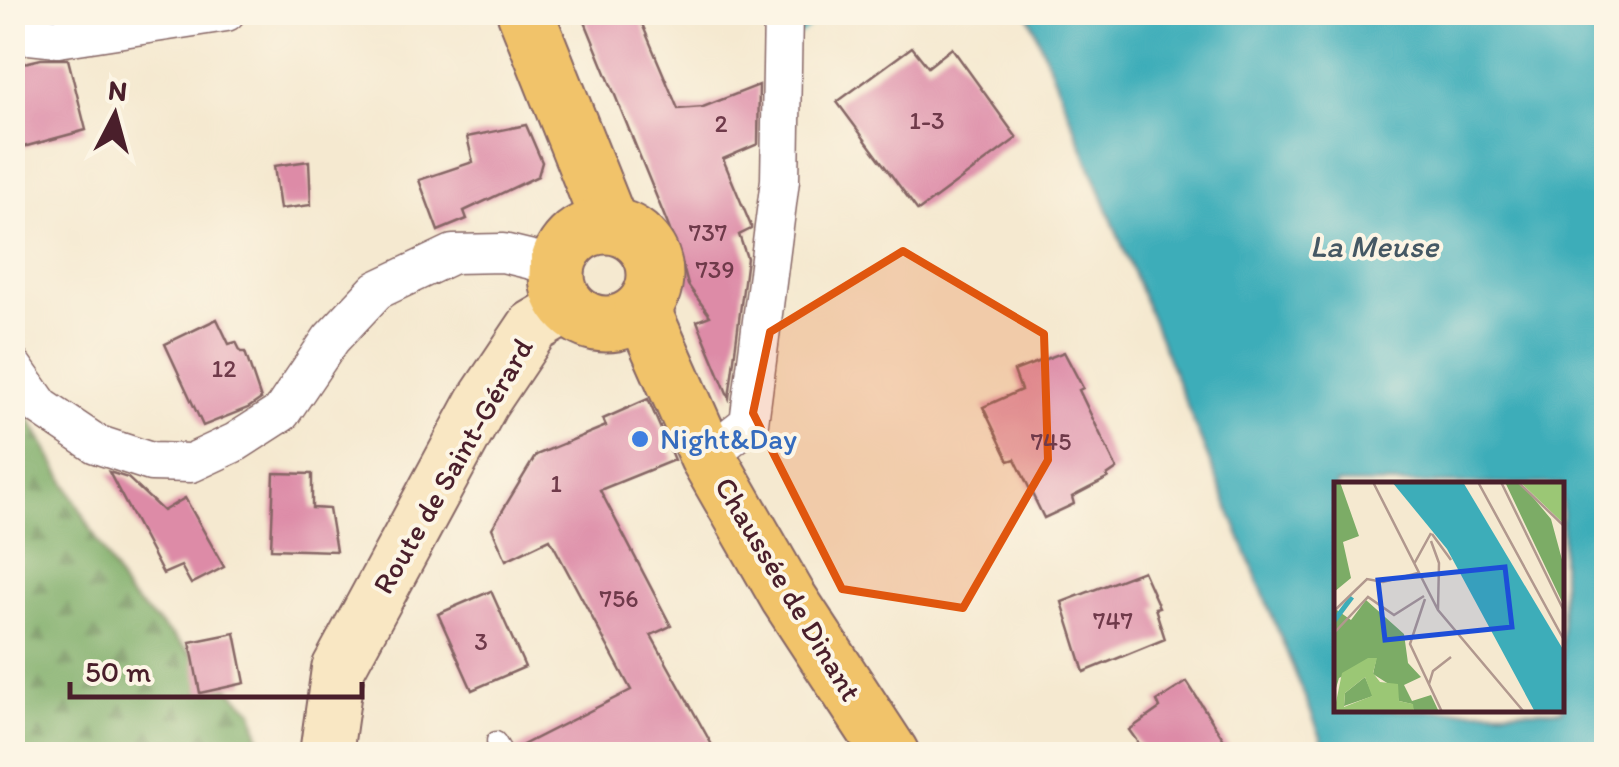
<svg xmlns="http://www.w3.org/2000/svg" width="1619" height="767" font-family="Itim,sans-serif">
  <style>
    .forest { fill: url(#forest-firs); stroke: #636648; stroke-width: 2.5 }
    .water { fill: #3dadb9; stroke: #446672; stroke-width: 2.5; fill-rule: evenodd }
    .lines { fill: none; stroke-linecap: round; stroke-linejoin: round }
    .stream { stroke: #3dadb9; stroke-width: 11 }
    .building { fill: #dd8ba7 }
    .service-casing { stroke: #866665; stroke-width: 21 }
    .minor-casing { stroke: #866665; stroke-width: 41 }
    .secondary-casing { stroke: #866665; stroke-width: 56 }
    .primary-casing { stroke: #866665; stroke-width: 59 }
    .service { stroke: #fff; stroke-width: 18 }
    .minor { stroke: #fff; stroke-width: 38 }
    .secondary { stroke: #f9e7c3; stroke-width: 52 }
    .primary { stroke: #f1c36a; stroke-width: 55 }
    .marked { fill: #e0560e; fill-opacity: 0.2; stroke: #e0560e; stroke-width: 8; stroke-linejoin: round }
    .shop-dot { fill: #3f7fe0; stroke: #fcf5e5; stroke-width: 4 }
    .labels { text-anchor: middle; stroke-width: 8; stroke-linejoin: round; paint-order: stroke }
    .number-label { font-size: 25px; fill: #6f3a4a }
    .shop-label { font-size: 30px; fill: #366cbe; stroke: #fcf5e5; text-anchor: start }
    .street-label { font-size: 30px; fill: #4a1f2b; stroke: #fcf5e5 }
    .water-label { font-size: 32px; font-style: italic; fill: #455864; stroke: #fcf5e5 }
    .inset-river { fill: none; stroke: #3dadb9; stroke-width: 5 }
    .inset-road { fill: none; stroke: #b1988e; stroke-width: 2.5 }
    .view { fill: #1d4ed8; fill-opacity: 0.15; stroke: #1d4ed8; stroke-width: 5 }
    .inset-edge { fill: none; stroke: #4a1f2b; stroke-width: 5 }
  </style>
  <defs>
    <pattern id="forest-firs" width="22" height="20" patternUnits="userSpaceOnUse" patternTransform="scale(2.5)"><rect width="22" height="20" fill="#7cac66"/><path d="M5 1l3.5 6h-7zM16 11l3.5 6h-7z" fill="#688b54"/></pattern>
  </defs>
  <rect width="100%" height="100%" fill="#fcf5e5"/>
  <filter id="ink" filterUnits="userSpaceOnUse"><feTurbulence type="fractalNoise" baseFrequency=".01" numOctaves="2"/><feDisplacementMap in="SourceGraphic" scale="20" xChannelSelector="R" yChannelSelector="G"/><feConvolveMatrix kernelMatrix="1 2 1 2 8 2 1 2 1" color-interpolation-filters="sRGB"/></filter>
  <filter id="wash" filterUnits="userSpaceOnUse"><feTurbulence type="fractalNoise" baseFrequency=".0048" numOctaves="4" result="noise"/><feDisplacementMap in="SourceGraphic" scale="40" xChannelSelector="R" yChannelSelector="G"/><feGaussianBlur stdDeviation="2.25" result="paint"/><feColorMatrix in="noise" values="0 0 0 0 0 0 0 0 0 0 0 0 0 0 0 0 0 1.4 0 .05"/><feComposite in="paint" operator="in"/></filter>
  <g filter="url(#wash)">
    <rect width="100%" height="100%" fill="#f5e9d0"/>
    <!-- forest -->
    <path class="forest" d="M12,392L36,430L127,594L253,711L263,754H13Z"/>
    <!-- water -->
    <path class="water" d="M1028,13H1606V754H1328ZM1336,484H1562V710H1336Z"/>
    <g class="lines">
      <!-- stream -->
      <path class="stream" d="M799,30L820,12"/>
    </g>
    <g id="blocks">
      <!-- building -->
      <g class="building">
        <path d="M581,12H637L678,109L703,107L759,85L758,144L723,159L751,226V229L739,235L747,258L729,398L697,321L710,316L688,285L681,259L668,225Z"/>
        <path d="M912,47L928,67L952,48L1017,138L918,211L837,102Z"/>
        <path d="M41,59H68L86,130L12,150V66Z"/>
        <path d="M526,125L542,162L538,176L464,211L467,219L438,231L419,180L473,162L467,137Z"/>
        <path d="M309,161L311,205L280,209L274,166Z"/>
        <path d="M217,319L229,344L236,342L241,352H245L261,399L248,408L203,426L165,344Z"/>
        <path d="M1064,352L1083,388L1079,390L1117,469L1107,476L1108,478L1072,497L1074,504L1044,518L1015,459L1009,461L983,407L1021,390L1014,371Z"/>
        <path d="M648,399L674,460L600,490L671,626L651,635L717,754H516L515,749L631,690L550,539L506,560L492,528L536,455L606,426L603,419Z"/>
        <path d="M109,472L128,478L163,511L185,498L224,567L191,584L181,566L163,574Z"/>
        <path d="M274,473L312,474V508L329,509L336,551L271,549Z"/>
        <path d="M1143,571L1159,607L1155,608L1165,639L1084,672L1062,602Z"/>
        <path d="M491,591L525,667L472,690L438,614Z"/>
        <path d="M235,633L245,683L200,693L190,642Z"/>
        <path d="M1187,682L1233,754H1146L1129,730L1160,708L1157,701Z"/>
      </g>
    </g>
  </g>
  <g filter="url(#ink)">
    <use href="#blocks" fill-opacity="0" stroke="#866665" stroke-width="2.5"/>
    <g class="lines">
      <defs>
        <path id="service" d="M496,741L504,754"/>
        <g id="minor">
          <path d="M12,31L20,34L58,38L226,12"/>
          <path d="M12,366L41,407L96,444L151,462L191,463L236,442L281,413L331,339L377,290L453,254L503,253L557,266"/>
          <path d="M707,456L749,423L780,180L783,12"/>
        </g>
        <path id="secondary" d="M326,754L338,669L482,403L533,327L567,307"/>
        <g id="primary">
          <path d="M525,12L610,225"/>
          <circle cx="606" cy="275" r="49"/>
          <path d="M642,309L707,456L788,597L891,754"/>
        </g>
      </defs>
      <!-- service casing -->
      <use href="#service" class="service-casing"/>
      <!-- minor casing -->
      <use href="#minor" class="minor-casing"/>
      <!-- secondary casing -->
      <use href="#secondary" class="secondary-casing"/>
      <!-- primary casing -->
      <use href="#primary" class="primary-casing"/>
      <!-- service -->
      <use href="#service" class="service"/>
      <!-- minor -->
      <use href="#minor" class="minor"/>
      <!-- secondary -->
      <use href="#secondary" class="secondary"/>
      <!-- primary -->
      <use href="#primary" class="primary"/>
    </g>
  </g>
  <!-- marked area -->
  <path class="marked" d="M903,251L1044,334L1048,460L963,608L842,589L753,413L770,332Z"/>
  <!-- markers -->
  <circle class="shop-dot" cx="640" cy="439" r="10"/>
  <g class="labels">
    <!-- number labels -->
    <g class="number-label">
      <text x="927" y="129">1-3</text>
      <text x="721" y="132">2</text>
      <text x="708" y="241">737</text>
      <text x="715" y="278">739</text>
      <text x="224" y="377">12</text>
      <text x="1051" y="450">745</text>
      <text x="556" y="492">1</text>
      <text x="619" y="607">756</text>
      <text x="1113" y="629">747</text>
      <text x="481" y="650">3</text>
    </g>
    <!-- shop labels -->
    <g class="shop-label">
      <text x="660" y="449">Night&amp;Day</text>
    </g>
    <!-- street labels -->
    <g class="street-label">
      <text transform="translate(453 466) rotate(-60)" y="10">Route de Saint-Gérard</text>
      <text transform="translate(788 589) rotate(59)" y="10">Chaussée de Dinant</text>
    </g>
    <!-- water labels -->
    <g class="water-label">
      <text x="1374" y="257">La Meuse</text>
    </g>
  </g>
  <!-- overview -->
  <g transform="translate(1334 482)">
    <rect width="230" height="230" fill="#f5e9d0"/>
    <path d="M186,0H230V42Z" fill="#9bc775"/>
    <path d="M0,0H6L25,54L9,60L17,96L0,110ZM171,0H186L217,37L230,85V124ZM32,118L70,152L74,181L87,195L70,203L78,219L97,213L105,230H80L78,222L65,219L61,206L39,192L42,178L5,196L0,213V126L17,138ZM31,195L39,214L10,224L11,211Z" fill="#7cac66"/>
    <path d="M34,176H43L39,191L46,200L64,202L65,219L79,222L80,230H0L8,191ZM31,195L38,214L10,225L11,211Z" fill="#9bc775" fill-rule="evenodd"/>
    <path d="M58,0H129L230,169V230H201L113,67Z" fill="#3dadb9"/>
    <path class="inset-river" d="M0,139L18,115"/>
    <path class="inset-road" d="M39,0L104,128L190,230M144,0L230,158M167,0L230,129M184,0L230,44M98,52L117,78M97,59L105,81L104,128M80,82L97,51M91,117L76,162L108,230M0,129L33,97L49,100L84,91M0,151L34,115L60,133L90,114M95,202L99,189L117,175"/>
    <path class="view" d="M171,85L178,145L51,158L44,98Z"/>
    <rect width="230" height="230" class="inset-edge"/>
  </g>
  <!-- margin -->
  <rect width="1619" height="767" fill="none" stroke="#fcf5e5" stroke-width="50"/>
  <!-- north arrow -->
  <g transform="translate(115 115) rotate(6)" stroke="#fcf5e5" stroke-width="8" paint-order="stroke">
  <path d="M0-8L18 38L0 25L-18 38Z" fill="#4a1f2b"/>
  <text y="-15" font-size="28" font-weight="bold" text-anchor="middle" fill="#4a1f2b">N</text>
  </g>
  <!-- scale -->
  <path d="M70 682v15h292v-15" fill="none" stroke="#4a1f2b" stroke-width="5"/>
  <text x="85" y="682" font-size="30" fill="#4a1f2b" stroke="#fcf5e5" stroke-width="8" paint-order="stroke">50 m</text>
</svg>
